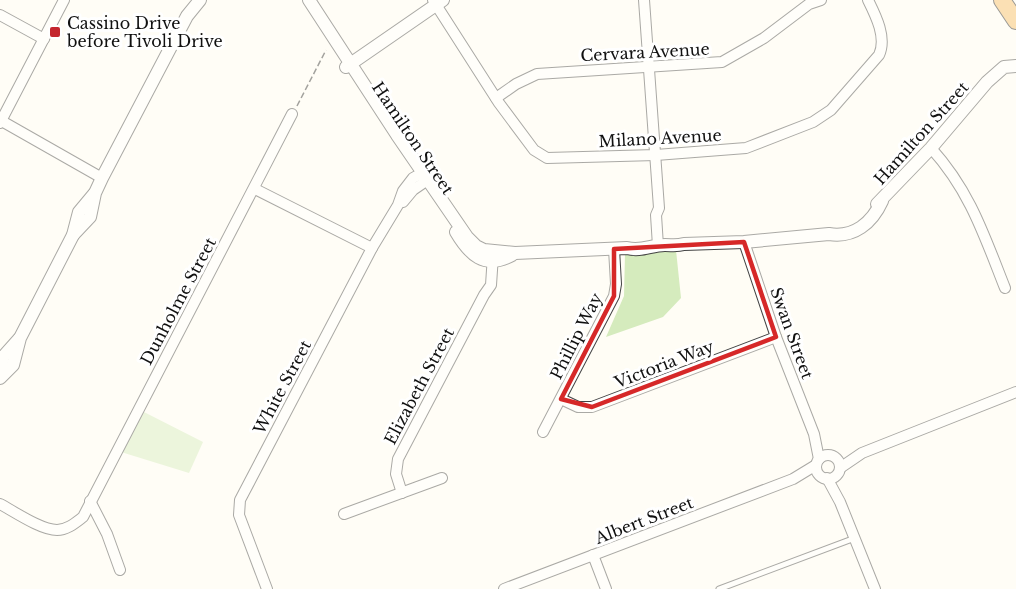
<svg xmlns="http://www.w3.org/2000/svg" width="1016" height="589" font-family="'Libre Baskerville',serif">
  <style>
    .green { fill: #d5ebbd }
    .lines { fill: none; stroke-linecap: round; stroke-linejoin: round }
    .service-casing { stroke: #444; stroke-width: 7 }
    .minor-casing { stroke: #444; stroke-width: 12 }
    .tertiary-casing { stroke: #444; stroke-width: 14 }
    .trunk-casing { stroke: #222; stroke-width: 18 }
    .path { stroke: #333; stroke-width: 1.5; stroke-dasharray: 6 3; stroke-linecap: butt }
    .service { stroke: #fff; stroke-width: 5 }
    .minor { stroke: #fff; stroke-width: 10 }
    .tertiary { stroke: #fff; stroke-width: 12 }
    .trunk { stroke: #f7bc64; stroke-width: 16 }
    .marked { fill: none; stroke: #d62828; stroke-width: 4.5; stroke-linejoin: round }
    .poi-dot { fill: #c4262e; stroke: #fff; stroke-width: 2 }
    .labels { text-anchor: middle; stroke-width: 6; stroke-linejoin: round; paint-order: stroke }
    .poi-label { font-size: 16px; fill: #111; stroke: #fff; text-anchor: start }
    .street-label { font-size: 16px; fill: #111; stroke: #fff }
  </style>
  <rect width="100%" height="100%" fill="#fffdf5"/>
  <!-- green -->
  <g class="green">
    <path d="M676,250L681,298L663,317L606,337L624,296L625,254Z"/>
    <path d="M142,411L203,442L189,473L121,452Z"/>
  </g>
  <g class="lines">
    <defs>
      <path id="service" d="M719,589L855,538"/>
      <g id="minor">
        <path d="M433,0L499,103L534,150L547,158L656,155L746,148L813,122L831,110L879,55C887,38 876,16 868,0"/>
        <path d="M644,0L659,208L656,215L658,246"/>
        <path d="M0,15L44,39"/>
        <path d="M496,98L516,84L537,74L722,62L764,38L809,4L821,0"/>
        <path d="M0,120L102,178"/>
        <path d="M0,123L64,0"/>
        <path d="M931,148C970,191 984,235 1005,288"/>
        <path d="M255,189L372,248"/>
        <path d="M403,202L413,190L429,179"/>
        <path d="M744,242L776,337L814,434L819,459"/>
        <path d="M561,399L578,407H592L776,337"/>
        <path d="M543,432L614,296L616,284L614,249"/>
        <circle cx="828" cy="467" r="12"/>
        <path d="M840,468L862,453L1016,392"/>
        <path d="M827,478L840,502L875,589"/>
        <path d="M402,493L396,474L398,459L484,295L491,285L493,255"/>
        <path d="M90,501L107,534L120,570"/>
        <path d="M0,504C15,512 41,530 57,530C67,530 75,523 83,517L292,114"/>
        <path d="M344,514L442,478"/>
        <path d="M593,555L606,589"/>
        <path d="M267,589L239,515L240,500L372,248L398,205L403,191L413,178L424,172"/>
        <path d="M504,589L793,479L816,465"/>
      </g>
      <g id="tertiary">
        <path d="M309,0L397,135L467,237L476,246L484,250L515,253L627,248C641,252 651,245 665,245C673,245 677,246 684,244L744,242L829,234C854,238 872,223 882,201"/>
        <path d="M346,67L443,0"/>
        <path d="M877,204L931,148L987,82L1004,67L1016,66"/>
        <path d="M456,232C469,254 484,270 512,255"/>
        <path d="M73,235L90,217L95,193L102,178L187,16L200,0"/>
        <path d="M0,370L3,357L19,339"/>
        <path d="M0,378L13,365L20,338L73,235L79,212L94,194"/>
      </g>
      <path id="trunk" d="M1002,0L1016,21"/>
    </defs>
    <!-- service casing -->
    <use href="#service" class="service-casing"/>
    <!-- minor casing -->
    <use href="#minor" class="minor-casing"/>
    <!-- tertiary casing -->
    <use href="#tertiary" class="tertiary-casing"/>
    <!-- trunk casing -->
    <use href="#trunk" class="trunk-casing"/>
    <!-- path -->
    <path class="path" d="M297,106L326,50"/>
    <!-- service -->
    <use href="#service" class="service"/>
    <!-- minor -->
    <use href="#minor" class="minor"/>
    <!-- tertiary -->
    <use href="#tertiary" class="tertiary"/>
    <!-- trunk -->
    <use href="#trunk" class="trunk"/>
  </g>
  <!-- marked area -->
  <path d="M0 0H1016V589H0ZM744,242L776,337L592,407L561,399L614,296V249Z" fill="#fffdf5" fill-opacity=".55" fill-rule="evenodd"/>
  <path class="marked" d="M744,242L776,337L592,407L561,399L614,296V249Z"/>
  <!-- markers -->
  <rect class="poi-dot" x="49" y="26" width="12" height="12" rx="3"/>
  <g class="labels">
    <!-- poi labels -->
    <g class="poi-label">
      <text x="67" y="29">Cassino Drive<tspan x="67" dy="18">before Tivoli Drive</tspan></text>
    </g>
    <!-- street labels -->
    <g class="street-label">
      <text transform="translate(645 52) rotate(-3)" y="6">Cervara Avenue</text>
      <text transform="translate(921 133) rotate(-48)" y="6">Hamilton Street</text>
      <text transform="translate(413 138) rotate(56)" y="6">Hamilton Street</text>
      <text transform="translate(660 138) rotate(-3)" y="6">Milano Avenue</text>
      <text transform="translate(178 301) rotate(-62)" y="6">Dunholme Street</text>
      <text transform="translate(792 333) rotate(70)" y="6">Swan Street</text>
      <text transform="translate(576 336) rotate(-63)" y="6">Phillip Way</text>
      <text transform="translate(664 364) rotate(-21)" y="6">Victoria Way</text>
      <text transform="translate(419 386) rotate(-62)" y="6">Elizabeth Street</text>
      <text transform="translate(282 387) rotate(-62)" y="6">White Street</text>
      <text transform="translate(644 520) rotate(-21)" y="6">Albert Street</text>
    </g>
  </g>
</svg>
